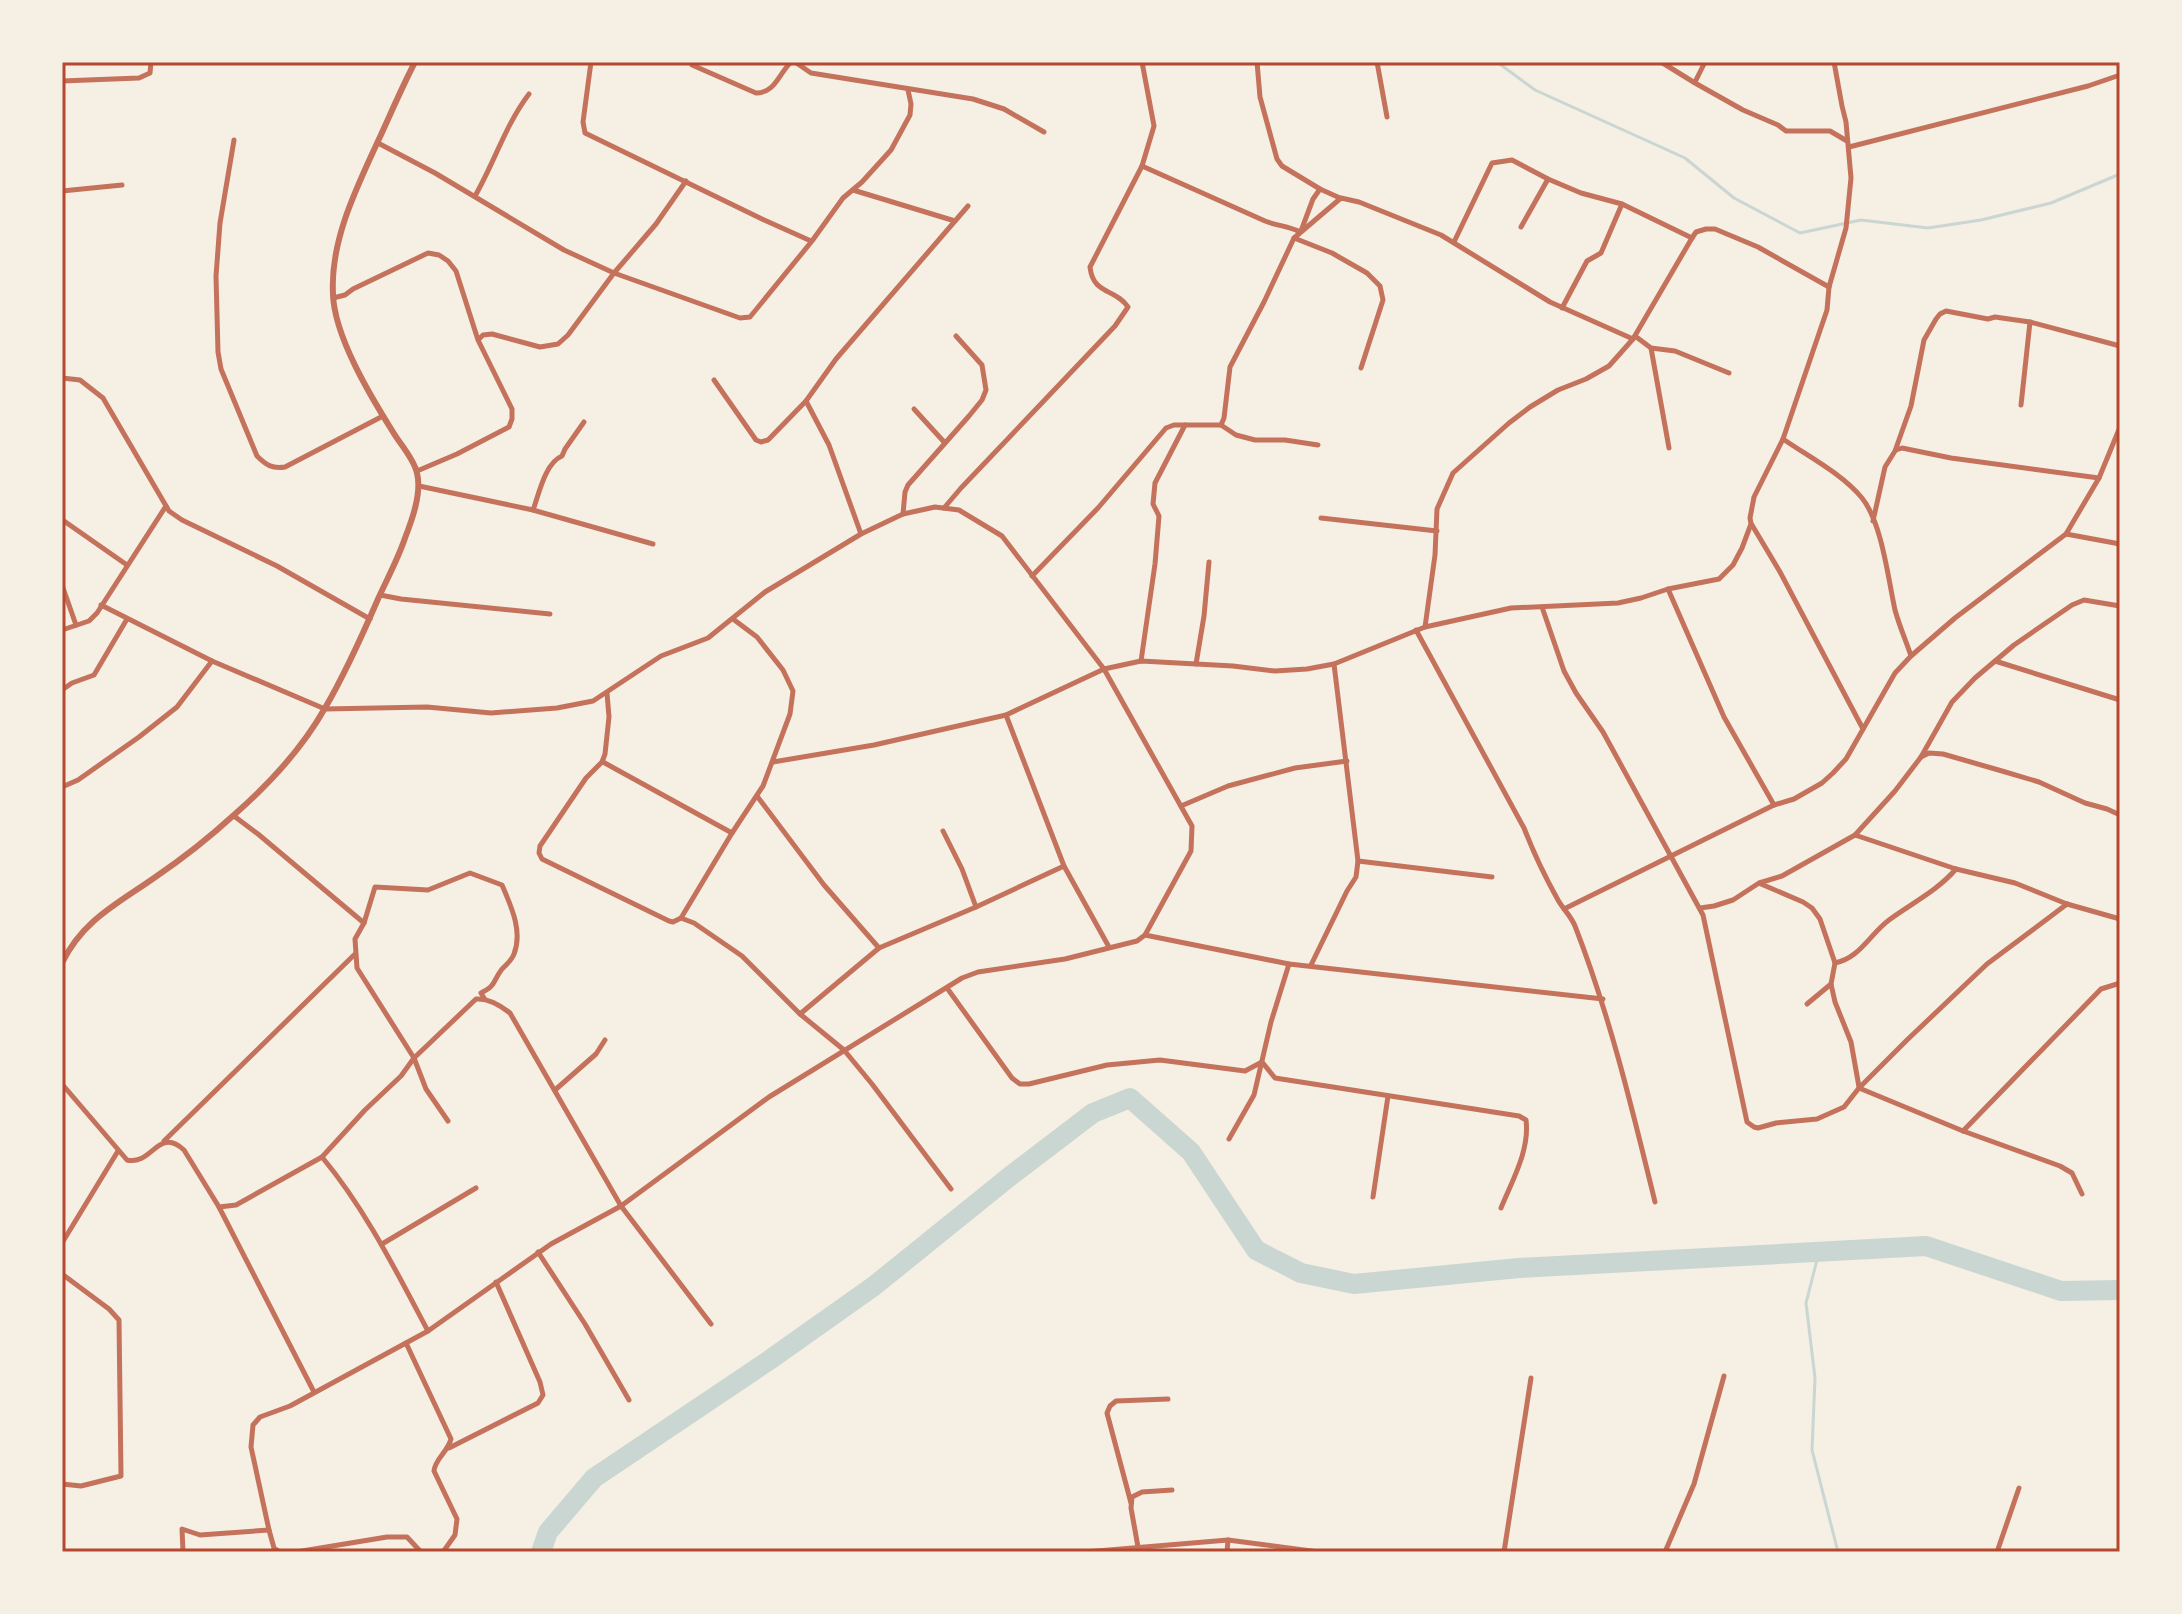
<svg xmlns="http://www.w3.org/2000/svg" width="2182" height="1614" font-family="'Noto Sans',sans-serif">
  <style>
    .lines { fill: none; stroke-linecap: round; stroke-linejoin: round }
    .stream { stroke: #c9d6d2; stroke-width: 3 }
    .river { stroke: #c9d6d2; stroke-width: 20 }
    .minor { stroke: #c5725c; stroke-width: 5 }
    .tertiary { stroke: #c5725c; stroke-width: 6 }
    .neatline { fill: none; stroke: #b5482f; stroke-width: 3 }
  </style>
  <rect width="100%" height="100%" fill="#f6efe4"/>
  <g class="lines">
    <!-- stream -->
    <g class="stream">
      <path d="M1497,62L1535,90L1685,158L1734,198L1800,233L1861,220L1928,228L1981,220L2051,203L2120,174"/>
      <path d="M1819,1252L1806,1303L1815,1378L1812,1450L1838,1552"/>
    </g>
    <!-- river -->
    <path class="river" d="M541,1552L548,1532L594,1478L768,1361L874,1286L1009,1177L1093,1113L1130,1098L1191,1152L1256,1250L1301,1273L1354,1284L1519,1268L1926,1246L2061,1291L2120,1290"/>
    <!-- minor -->
    <g class="minor">
      <path d="M591,62L583,122L585,133L762,219L811,241"/>
      <path d="M795,62L811,73L973,99L1004,109L1044,132"/>
      <path d="M1257,62L1260,97L1277,159L1282,166L1320,189L1313,199L1301,231"/>
      <path d="M1377,62L1387,117"/>
      <path d="M1661,62L1695,83L1743,110L1778,125L1786,131H1830L1847,141"/>
      <path d="M692,65L756,93C775,93 778,75 791,62"/>
      <path d="M62,81L139,78L150,73L151,62"/>
      <path d="M1695,82L1705,62"/>
      <path d="M234,140L220,223L216,276L218,352L221,369L257,456C266,465 272,469 285,467L383,416"/>
      <path d="M378,143L435,173L564,250L614,273L740,318L750,317L812,241L843,198L862,182L891,150L910,115L911,104L908,90"/>
      <path d="M1849,147L2088,86L2120,75"/>
      <path d="M1142,166L1265,221C1277,226 1289,226 1300,232"/>
      <path d="M1320,189L1340,198"/>
      <path d="M853,190L955,221"/>
      <path d="M62,191L122,185"/>
      <path d="M475,196C494,163 506,124 529,94"/>
      <path d="M1521,227L1548,179"/>
      <path d="M1294,238L1332,253L1367,273L1380,286L1383,300L1361,368"/>
      <path d="M1454,242L1492,163L1512,160L1548,179L1581,193L1622,204L1692,238L1696,232L1706,229H1715L1758,247L1829,287"/>
      <path d="M333,298L345,295L353,289L428,253L439,255L448,261L456,271L478,340L512,409V419L509,427L457,454L417,471"/>
      <path d="M1562,308L1587,261L1601,253L1622,204"/>
      <path d="M1635,336L1651,348L1675,351L1729,373"/>
      <path d="M479,339L483,335L492,334L540,347L558,344L568,335L614,273L656,224L686,181"/>
      <path d="M1651,348L1669,448"/>
      <path d="M62,378L80,380L103,398L169,511L182,520L277,566L370,619"/>
      <path d="M714,380L756,440L761,442L768,440L806,401L836,359L968,206"/>
      <path d="M806,401L829,445L861,534"/>
      <path d="M2021,405L2030,322"/>
      <path d="M914,409L945,443"/>
      <path d="M1221,425L1224,418L1230,367L1264,302L1294,238L1341,198L1359,202L1441,235L1550,302L1633,339"/>
      <path d="M1783,439C1809,457 1841,473 1862,498C1882,523 1888,578 1895,610C1899,625 1906,641 1911,656"/>
      <path d="M1896,450L1902,448L1951,458L2099,478"/>
      <path d="M419,486L533,510L653,544"/>
      <path d="M944,508L961,488L1115,326L1128,307C1115,288 1093,295 1090,267L1142,166L1154,126L1142,62"/>
      <path d="M533,510C539,494 545,463 562,456L565,449L584,422"/>
      <path d="M903,514L905,492L908,485L969,416L982,400L986,390L982,365L956,336"/>
      <path d="M1321,518L1437,531"/>
      <path d="M64,521L127,565"/>
      <path d="M1873,521L1885,467L1895,451L1911,406L1924,340L1936,319L1940,314L1946,311L1988,319L1995,317L2030,322L2120,346"/>
      <path d="M1752,525L1780,572L1863,729"/>
      <path d="M2066,534L2120,544"/>
      <path d="M1032,576L1098,508L1166,428L1174,425H1221L1236,435L1255,440H1285L1318,445"/>
      <path d="M62,585L76,625"/>
      <path d="M1668,589L1724,717L1774,805"/>
      <path d="M380,595L401,599L550,614"/>
      <path d="M101,605L212,661L325,709L427,707L491,713L557,708L593,701L661,656L708,638L765,592L861,534L903,514L935,507L959,510L1002,536L1104,669L1192,826L1191,851L1145,935L1137,941L1065,959L978,972L962,978L769,1097L621,1206L551,1244L428,1331L290,1406L260,1417L253,1425L251,1447L269,1530L274,1548L280,1552"/>
      <path d="M1542,607L1564,671L1576,693L1603,732L1703,915L1747,1122L1754,1127L1758,1128L1776,1123L1817,1119L1844,1107L1859,1088L1907,1040L1987,964L2067,904"/>
      <path d="M1425,627L1435,555L1437,509L1453,473L1509,423L1530,407L1558,390L1586,379L1609,366L1633,339L1692,238"/>
      <path d="M62,630L89,621L97,613L166,506"/>
      <path d="M1416,630L1524,828C1534,854 1545,877 1558,900C1563,909 1571,916 1575,926C1610,1016 1632,1108 1655,1202"/>
      <path d="M1141,661L1155,564L1159,516L1153,504L1155,483L1185,425"/>
      <path d="M1995,661L2120,700"/>
      <path d="M1196,664L1204,616L1209,562"/>
      <path d="M62,690L72,683L94,675L127,619"/>
      <path d="M607,693L609,717L605,754L602,762L586,778L540,846L539,853L542,859L669,921L673,922L681,918L694,923L742,956L800,1014L844,1050L872,1084L951,1189"/>
      <path d="M1006,715L1064,866L1109,947"/>
      <path d="M1921,757L1929,753L1943,754L2002,771L2039,782L2085,803L2107,809L2120,815"/>
      <path d="M603,762L732,833"/>
      <path d="M773,762L874,745L1006,715L1104,669L1141,661L1233,666L1275,671L1307,669L1334,664L1425,627L1511,608L1618,603L1641,598L1668,589L1719,579L1733,565L1742,548L1751,524L1750,518L1754,497L1783,439L1827,310L1829,287L1846,228L1851,178L1846,122L1842,106L1834,62"/>
      <path d="M62,787L78,780L139,737L177,707L212,661"/>
      <path d="M757,796L824,885L879,948"/>
      <path d="M1181,806L1228,786L1295,768L1347,761"/>
      <path d="M234,816L258,834L364,923"/>
      <path d="M943,831L962,869L976,907"/>
      <path d="M1855,835L1956,869L2015,883L2067,904L2120,919"/>
      <path d="M1358,861L1492,877"/>
      <path d="M1761,884L1803,902L1812,908L1820,919L1835,963L1831,984L1835,1002L1851,1042L1859,1087"/>
      <path d="M1700,908L1714,906L1733,900L1759,883L1782,876L1855,835L1895,791L1921,757L1952,702L1975,678L2014,645L2072,605L2084,600L2120,606"/>
      <path d="M1564,909L1774,805L1794,799L1822,783L1833,773L1846,759L1895,673L1911,656L1955,618L2066,534L2099,478L2120,427"/>
      <path d="M681,918L732,833L763,786L790,714L793,691L783,670L757,637L733,619"/>
      <path d="M1145,935L1289,964L1603,999"/>
      <path d="M1835,963C1860,958 1870,934 1889,920C1912,903 1937,891 1956,869"/>
      <path d="M1311,965L1347,891L1356,877L1358,861L1334,664"/>
      <path d="M947,988L1012,1078L1020,1084H1029L1107,1065L1160,1060L1245,1071L1262,1062L1275,1078L1519,1116L1526,1120C1530,1150 1512,1181 1501,1208"/>
      <path d="M1807,1004L1831,984"/>
      <path d="M800,1014L879,948L976,907L1064,866"/>
      <path d="M62,1084L127,1160C152,1166 158,1126 184,1150L219,1207L314,1392"/>
      <path d="M1859,1088L1963,1131L2060,1166L2072,1173L2082,1194"/>
      <path d="M555,1090L596,1054L605,1040"/>
      <path d="M448,1121L426,1089L414,1058L357,968L355,939L364,923L375,887L428,890L470,873L502,885C511,906 523,931 514,954C512,960 506,965 502,969C492,982 497,985 481,993L484,998"/>
      <path d="M1963,1131L2101,989L2117,984L2120,982"/>
      <path d="M1229,1139L1254,1095L1271,1022L1289,964"/>
      <path d="M164,1141L354,955"/>
      <path d="M322,1157C366,1210 396,1271 428,1331"/>
      <path d="M1373,1197L1388,1096"/>
      <path d="M219,1207L236,1205L322,1157L365,1110L401,1076L414,1058L476,999C489,998 500,1005 510,1013L621,1206L711,1324"/>
      <path d="M62,1243L118,1151"/>
      <path d="M382,1244L476,1188"/>
      <path d="M538,1252L585,1324L629,1400"/>
      <path d="M62,1274L109,1309L119,1320L121,1476L81,1486L62,1484"/>
      <path d="M406,1343L451,1439C447,1453 435,1459 434,1471L457,1519L455,1535L443,1552"/>
      <path d="M449,1448L538,1403L543,1395L540,1382L496,1282"/>
      <path d="M1131,1503L1107,1413L1110,1406L1116,1401L1168,1399"/>
      <path d="M1138,1547L1131,1508L1132,1497L1142,1492L1172,1490"/>
      <path d="M183,1552L182,1529L200,1535L269,1530"/>
      <path d="M296,1552L387,1537H407L421,1552"/>
      <path d="M1085,1552L1228,1540L1319,1552"/>
      <path d="M1227,1552L1228,1540"/>
      <path d="M1504,1552L1531,1378"/>
      <path d="M1665,1552L1694,1484L1724,1376"/>
      <path d="M1997,1552L2019,1488"/>
    </g>
    <!-- tertiary -->
    <path class="tertiary" d="M62,963C83,920 117,904 154,878C182,859 210,837 235,814C268,785 303,747 325,708C345,674 362,636 378,599C387,579 398,559 405,538C412,520 422,493 417,473C414,459 400,444 393,432C371,397 334,336 333,294C330,240 357,187 379,139C391,113 402,87 415,62"/>
  </g>
  <!-- border -->
  <rect width="2182" height="1614" fill="none" stroke="#f6efe4" stroke-width="128"/>
  <rect x="64" y="64" width="2054" height="1486" class="neatline"/>
</svg>
